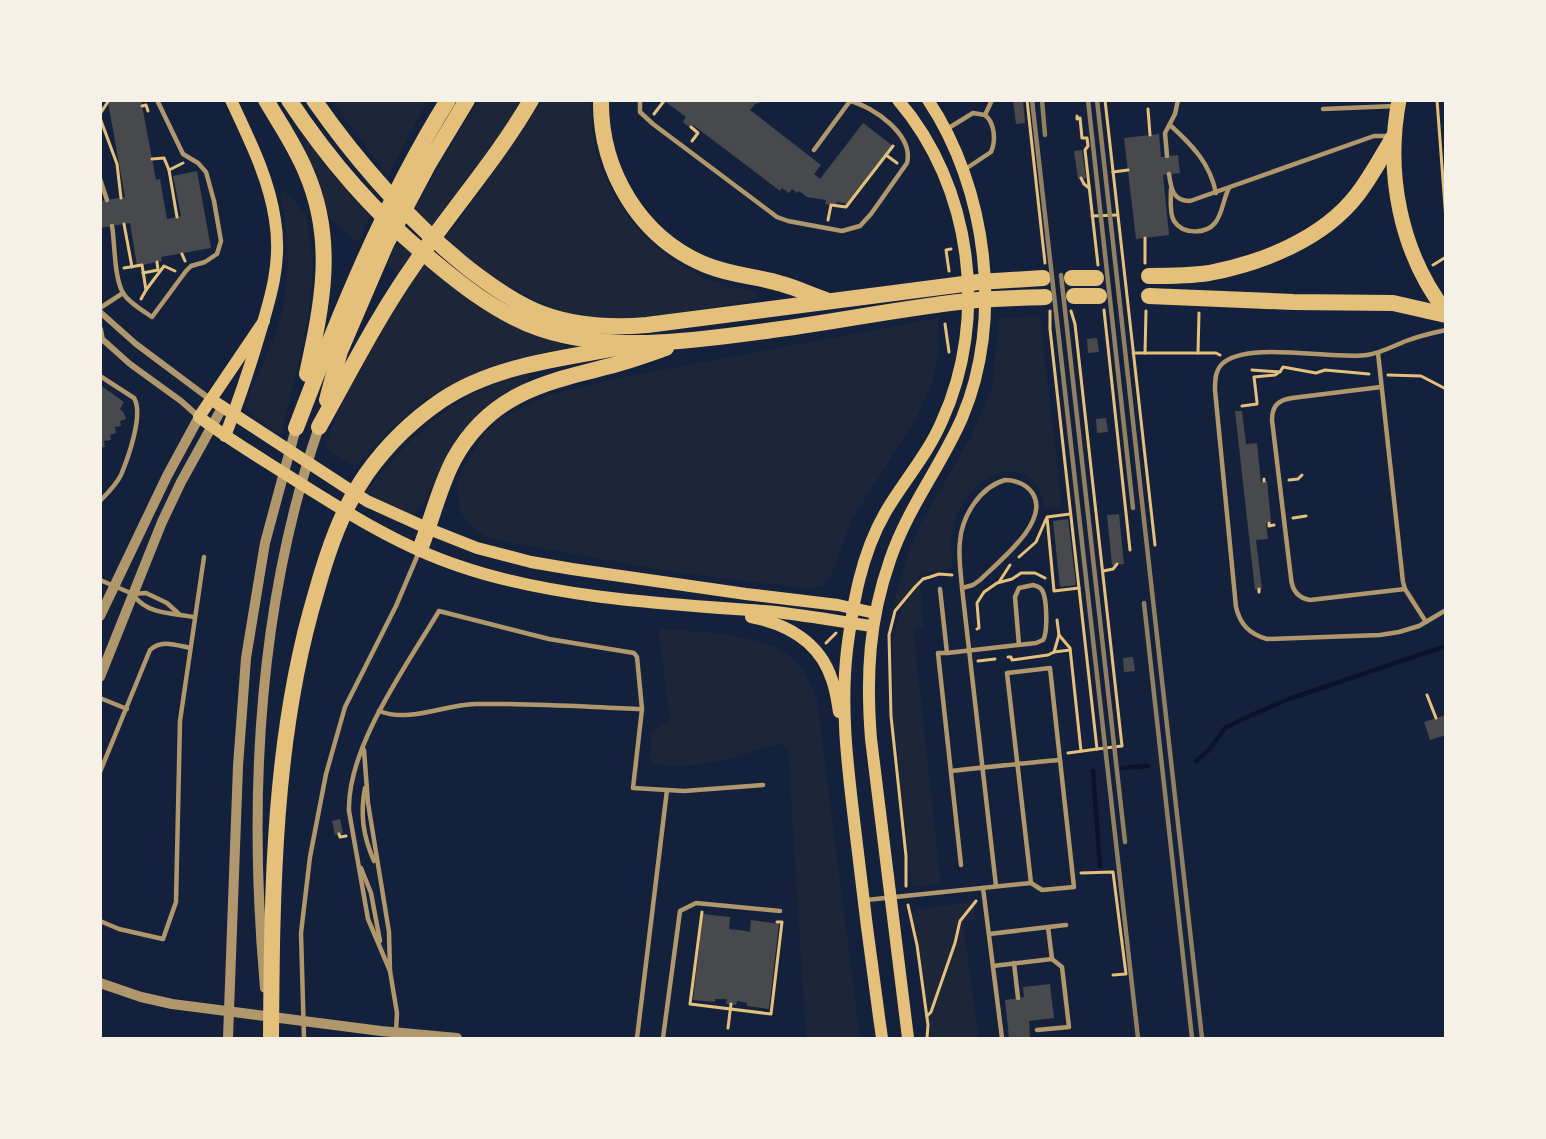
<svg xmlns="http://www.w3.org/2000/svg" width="1546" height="1139" font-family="Rubik,sans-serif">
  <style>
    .green { fill: #1d2539 }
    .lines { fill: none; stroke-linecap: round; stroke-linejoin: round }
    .stream { stroke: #0b132b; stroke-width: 4.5 }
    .building { fill: #48494c }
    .path { stroke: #e5c07b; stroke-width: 3 }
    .service { stroke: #b1986c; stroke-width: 4.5 }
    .minor { stroke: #b1986c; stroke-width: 6 }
    .tertiary { stroke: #b1986c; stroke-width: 10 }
    .secondary { stroke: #e5c07b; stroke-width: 12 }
    .primary { stroke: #e5c07b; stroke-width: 15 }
    .motorway { stroke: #e5c07b; stroke-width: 16 }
    .rail { stroke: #918062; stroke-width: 4.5 }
  </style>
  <rect width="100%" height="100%" fill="#14213d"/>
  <!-- green -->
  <g class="green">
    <path d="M332,101H427L388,176Z"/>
    <path d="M477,101H522L497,140L432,229L414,209Z"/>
    <path d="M538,101H591C592,114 591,129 594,142C605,200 650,254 704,278C720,285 740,288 757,292L758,299L631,321L571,315L535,300L491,276L445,239L517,137Z"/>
    <path d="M304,137L347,191L370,216L358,243L328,216L318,178L300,140Z"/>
    <path d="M286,192L307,216L312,257V280L306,331L281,436L248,412L245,407C254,381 268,356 277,330C291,285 290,239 280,193Z"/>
    <path d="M397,242L413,254L399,274L387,265Z"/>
    <path d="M424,265C471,299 510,328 566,345V351C531,362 493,369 459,382C417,398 385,435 355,467L324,448L351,383L394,305Z"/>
    <path d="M1040,316L1062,507L1045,509C1043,500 1041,490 1035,483C1020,464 992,471 977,486C967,496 957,512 953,526C949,539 952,554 953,568L919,574L924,627L913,628L941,883L912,887L893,716V639L901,611L894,602L909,550L920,525L970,438L992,388L999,318Z"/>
    <path d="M938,318L939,353L933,381L916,419L851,521L832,574L823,585L810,589L674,572L501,541L483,535L466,521L459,509L457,478L486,432L502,417L547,396L618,378Z"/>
    <path d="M526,374L528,381C498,401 467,421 448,453C437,472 431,493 418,511L410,514L366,493C390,459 420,429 454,405C476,390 502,382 526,374Z"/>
    <path d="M658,628C699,633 773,632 800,666C807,675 812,689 817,699L860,1038H806L788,750L780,743C740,755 692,774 650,762L651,731L670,720Z"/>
    <path d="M971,902L975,906V919L963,922L979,1038H929L930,1028L916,930L911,914L917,909Z"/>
  </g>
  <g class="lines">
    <!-- stream -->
    <g class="stream">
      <path d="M1196,761L1209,750L1225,728L1254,714L1289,699L1446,646"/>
      <path d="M1122,768L1148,766"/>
      <path d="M1093,771L1100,866"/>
    </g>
  </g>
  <!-- building -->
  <g class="building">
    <path d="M117,100H141L156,180L160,179L167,219L181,216L173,176L197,171L211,248L161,257L162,261L137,266L130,223L100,228V201L125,197L108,102Z"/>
    <path d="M663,100H769L755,104L750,110L821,165L814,174L820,179L863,123L893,146L848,204L837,202L836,206L825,204L826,200L807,197L799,191L797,193L792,189L789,193L782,188L780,191L693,125L690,128L683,122L686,117Z"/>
    <path d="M1013,100H1023L1025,123L1016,124Z"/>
    <path d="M1159,134L1161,157L1178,155L1180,173L1163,175L1169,235L1136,239L1124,138Z"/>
    <path d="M1082,150L1086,178L1078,179L1074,151Z"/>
    <path d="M1097,338L1099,352L1088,353L1087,339Z"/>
    <path d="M100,385L124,402L120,409L124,413L126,419L120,421L121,426L115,427L116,433L110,435L111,440L104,441L105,447L100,448Z"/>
    <path d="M1235,411H1242L1246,444L1257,443L1261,482L1267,481L1271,522L1266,523L1268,539L1256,540L1262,589L1255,590Z"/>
    <path d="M1106,418L1108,432L1097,433L1096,419Z"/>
    <path d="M1119,514L1124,564L1112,565L1107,515Z"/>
    <path d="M1068,519L1076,585L1060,587L1053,521Z"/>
    <path d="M1133,657L1135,671L1124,672L1123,658Z"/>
    <path d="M1446,715V735L1430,740L1424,722Z"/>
    <path d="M340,819L343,833L335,835L332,821Z"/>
    <path d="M703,914L730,917L729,929L739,930L750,932L751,920L779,924L769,1009L747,1006V1003L739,1001H737L736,1005L726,1004L727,999H715V1002L693,1000Z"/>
    <path d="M1050,984L1054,1018L1029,1021L1030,1038H1009L1005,1000L1024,997L1023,987Z"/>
  </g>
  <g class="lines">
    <!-- path -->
    <g class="path">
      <path d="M1027,100L1045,263"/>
      <path d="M1105,100L1155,545"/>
      <path d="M1437,100L1446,220"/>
      <path d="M142,106L146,105L148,111"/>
      <path d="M1148,109L1150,135"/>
      <path d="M100,114L109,100"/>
      <path d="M654,114L664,101"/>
      <path d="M1077,116V119L1080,118L1082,138H1087L1088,146L1085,150L1098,265"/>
      <path d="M100,118L117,164L121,198"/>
      <path d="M691,127L698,133L692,141"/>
      <path d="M886,155L897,163"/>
      <path d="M152,159L164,158L169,170L183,163"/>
      <path d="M169,170L177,217"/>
      <path d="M1113,172L1128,170"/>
      <path d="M1081,178L1084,184L1089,188"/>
      <path d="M1092,216L1117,215"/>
      <path d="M828,220L831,205L846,207L893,146"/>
      <path d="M124,224L132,267"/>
      <path d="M1145,238V263"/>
      <path d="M182,254L185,261"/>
      <path d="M1433,265L1446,257"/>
      <path d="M124,268L142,265L146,290L141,299"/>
      <path d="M949,271L946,250L951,249"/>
      <path d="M143,273L158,270L157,262"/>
      <path d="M146,290L164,266L175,271"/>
      <path d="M1104,310L1130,550"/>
      <path d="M1050,311V329L1097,749L1068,753"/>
      <path d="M1071,311L1075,324L1122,746L1097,749"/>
      <path d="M945,324L949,352"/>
      <path d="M1133,353H1216L1220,355"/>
      <path d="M1145,353L1146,311"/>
      <path d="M1198,353L1199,313"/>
      <path d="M1252,370L1280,372L1283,367L1316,373L1325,370L1369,374"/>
      <path d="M1388,375L1421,376L1446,389"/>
      <path d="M1257,402L1254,377L1275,375L1278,373"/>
      <path d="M1242,406L1257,404"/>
      <path d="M1264,479V481"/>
      <path d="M1289,480L1298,479L1302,475"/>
      <path d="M1070,514L1047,517L1054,591L1079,588"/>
      <path d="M1293,518L1306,516"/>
      <path d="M1269,523V526L1274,525"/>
      <path d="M1019,557L1036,542L1046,519"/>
      <path d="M1103,571L1113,569L1117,564"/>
      <path d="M999,582L1010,565"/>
      <path d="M1259,589V592"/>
      <path d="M1057,620L1059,635L1070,648L1081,751"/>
      <path d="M977,629L979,628L977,603L984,592L997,583L1012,579L1021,573H1035L1045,578"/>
      <path d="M826,643L836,633"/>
      <path d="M1054,652L1059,635"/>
      <path d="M1008,657H1011L1012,660L1048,655L1054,652L1070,650"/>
      <path d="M978,661L995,659"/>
      <path d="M1427,695L1436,718"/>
      <path d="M339,834L340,837L346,836"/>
      <path d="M1081,873L1113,872L1126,974L1113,975"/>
      <path d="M906,886V856L891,716L889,635L895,611L915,587L923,579L930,577L939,574L952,575"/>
      <path d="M908,905L917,945L928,1025L927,1038"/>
      <path d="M702,912L690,1004L771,1014L782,922H777"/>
      <path d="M927,1016L931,1012L955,943L960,921L976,901"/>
      <path d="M728,1028L731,1004"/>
    </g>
    <!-- service -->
    <g class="service">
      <path d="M640,100V112L653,124L777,217L788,221L842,231L860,226L871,214L907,163C914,135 874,107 850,101L814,150"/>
      <path d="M1323,109L1395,106"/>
      <path d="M985,115L992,100"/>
      <path d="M1170,125C1192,145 1210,163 1216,193"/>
      <path d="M947,129L973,113L985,115C995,123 996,141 991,152L964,170"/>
      <path d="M1167,156L1165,133L1175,114L1178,100"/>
      <path d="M1169,174C1171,189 1173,201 1190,201L1374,136H1388"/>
      <path d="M100,179L107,200"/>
      <path d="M1171,189C1171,198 1169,213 1174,221C1183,235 1206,234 1215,223C1223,213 1223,199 1229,188"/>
      <path d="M112,226C115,244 114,277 123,293C129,303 142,310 152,317L186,271L191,266L205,262L217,254L221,241L214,201L206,172L198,163L183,154L157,100"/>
      <path d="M100,308L123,293"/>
      <path d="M1446,330C1432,333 1419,336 1406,341C1393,346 1381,353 1367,355C1332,360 1247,340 1222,364C1215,371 1215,381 1215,390L1236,607C1240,624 1249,634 1267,639L1380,635L1399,632L1419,626L1446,610"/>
      <path d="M1378,353L1403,582L1405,589L1426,622"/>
      <path d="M100,376L134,398C144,414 128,458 121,475C116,485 108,493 100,501"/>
      <path d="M1381,387L1292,398C1279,400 1272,405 1272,420L1291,578C1292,590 1298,598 1310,600L1405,589"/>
      <path d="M100,580L133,594L146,593L167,603L179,614"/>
      <path d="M962,588L973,585L980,580C998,562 1050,522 1033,494C1027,484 1015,480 1005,480C980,487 962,516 960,541C958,556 961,573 962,588L996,886"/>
      <path d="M940,589L947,653H938L961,865"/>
      <path d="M134,596C149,615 173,613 194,617"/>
      <path d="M947,653L1036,643L1043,640C1048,632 1047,598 1042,590C1039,586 1037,586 1033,585L1019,588L1015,597L1019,645"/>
      <path d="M100,698L127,709"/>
      <path d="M379,711C410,723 443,705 475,704C530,703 586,707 642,709"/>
      <path d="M364,750L368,803L389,932L390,971L397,1013L396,1032"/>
      <path d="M100,772L150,650C161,639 176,645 190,648"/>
      <path d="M365,788C360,814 363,836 374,861"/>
      <path d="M361,868L371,893L380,941"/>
      <path d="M1031,883L1042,890L1074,887L1060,760"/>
      <path d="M983,888L1002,1038"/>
      <path d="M866,900L1031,883L1007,673L1050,668L1060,760C1024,763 987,767 951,771"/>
      <path d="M100,921L119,929L163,939L176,902L180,721L204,557"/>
      <path d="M989,934L1066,925"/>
      <path d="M1014,963L1018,998"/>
      <path d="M993,966L1052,959"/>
      <path d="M390,971L368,919L349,811C347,747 407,665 439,611L549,639L634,653L637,657L642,709L633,788L684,791L763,785"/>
      <path d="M1037,1030L1069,1027L1062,967L1052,959L1048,927"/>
      <path d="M304,1038L301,933L310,857L326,774L345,707L396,606L419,552"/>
      <path d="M637,1038L667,790"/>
      <path d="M663,1038L680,911L696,903L780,911"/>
    </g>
    <!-- minor -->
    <g class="minor">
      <path d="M100,312L136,344L211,400"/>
      <path d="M100,329L102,339L130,364L181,401L199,417"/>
    </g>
    <!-- tertiary -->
    <g class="tertiary">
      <path d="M100,616L167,476L199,417"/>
      <path d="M100,677L162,522L181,482L222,408"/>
      <path d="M100,983L141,997L172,1004L381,1031L457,1038"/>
      <path d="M265,988C248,799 257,607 319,427"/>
      <path d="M228,1038L238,766L246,658L265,543L296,428"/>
    </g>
    <!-- secondary -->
    <g class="secondary">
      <path d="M264,321L199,417C227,438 257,456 287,475C341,509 398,546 459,566C552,598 666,604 764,611C800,614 836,621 872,626"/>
      <path d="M212,400L367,501L429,529L477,548L531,562L572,569L746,594L838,605L875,613"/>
      <path d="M225,436C238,403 249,370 259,336C271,297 282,261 275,220C269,178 249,139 231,100"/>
      <path d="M751,617C787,624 820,642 832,680C836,690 837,701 839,712"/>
      <path d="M882,1038C872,968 863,898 855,828C848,769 840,710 847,650C853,603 861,555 885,513C903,482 928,454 942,421C989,318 972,186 898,100"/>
      <path d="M908,1038L871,739C866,675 869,620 890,560C908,507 940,468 962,418C1004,320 987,188 928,100"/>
    </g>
    <!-- primary -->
    <path class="primary" d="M1399,100C1385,173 1400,252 1446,312"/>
    <!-- motorway -->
    <g class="motorway">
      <path d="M266,100C280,124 296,147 306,172C336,241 322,305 307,374"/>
      <path d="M289,100C328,159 372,211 427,256C460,284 499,315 541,329C614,353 691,341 766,331C836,322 906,307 977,300C1000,298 1022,298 1045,297"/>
      <path d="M314,100C358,163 409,221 469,269C491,286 516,304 543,314C576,326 612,328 647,325L979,282L1043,278"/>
      <path d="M601,100C600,171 640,238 706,265C733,276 757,276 782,284C797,288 811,295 826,300"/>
      <path d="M1149,276C1169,276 1189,276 1209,273C1262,263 1323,239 1357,195C1371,177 1382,156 1394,136"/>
      <path d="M1072,278H1096"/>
      <path d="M1074,296H1099"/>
      <path d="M1149,296L1293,302L1393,303L1446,315"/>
      <path d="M327,400L340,351L386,244L429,163L467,100"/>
      <path d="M319,427C350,372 378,316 414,265C452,209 497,159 531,100"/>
      <path d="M296,428C339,315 384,203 448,100"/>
      <path d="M420,549C432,520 439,487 454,459C490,394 543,383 610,366C629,361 648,354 666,348"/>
      <path d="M271,1038C272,890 273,737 316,593C328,550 342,509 367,473C387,445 414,419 442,400C499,362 572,358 637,344"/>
    </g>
    <!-- rail -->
    <g class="rail">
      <path d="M1032,100L1138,1038"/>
      <path d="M1042,100L1045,135"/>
      <path d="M1088,100L1133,508"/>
      <path d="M1097,100L1202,1038"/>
      <path d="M1061,275L1125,842"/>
      <path d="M1144,603L1192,1038"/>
    </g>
  </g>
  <!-- border -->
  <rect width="1546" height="1139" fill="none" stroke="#f6f1e7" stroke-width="204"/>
</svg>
